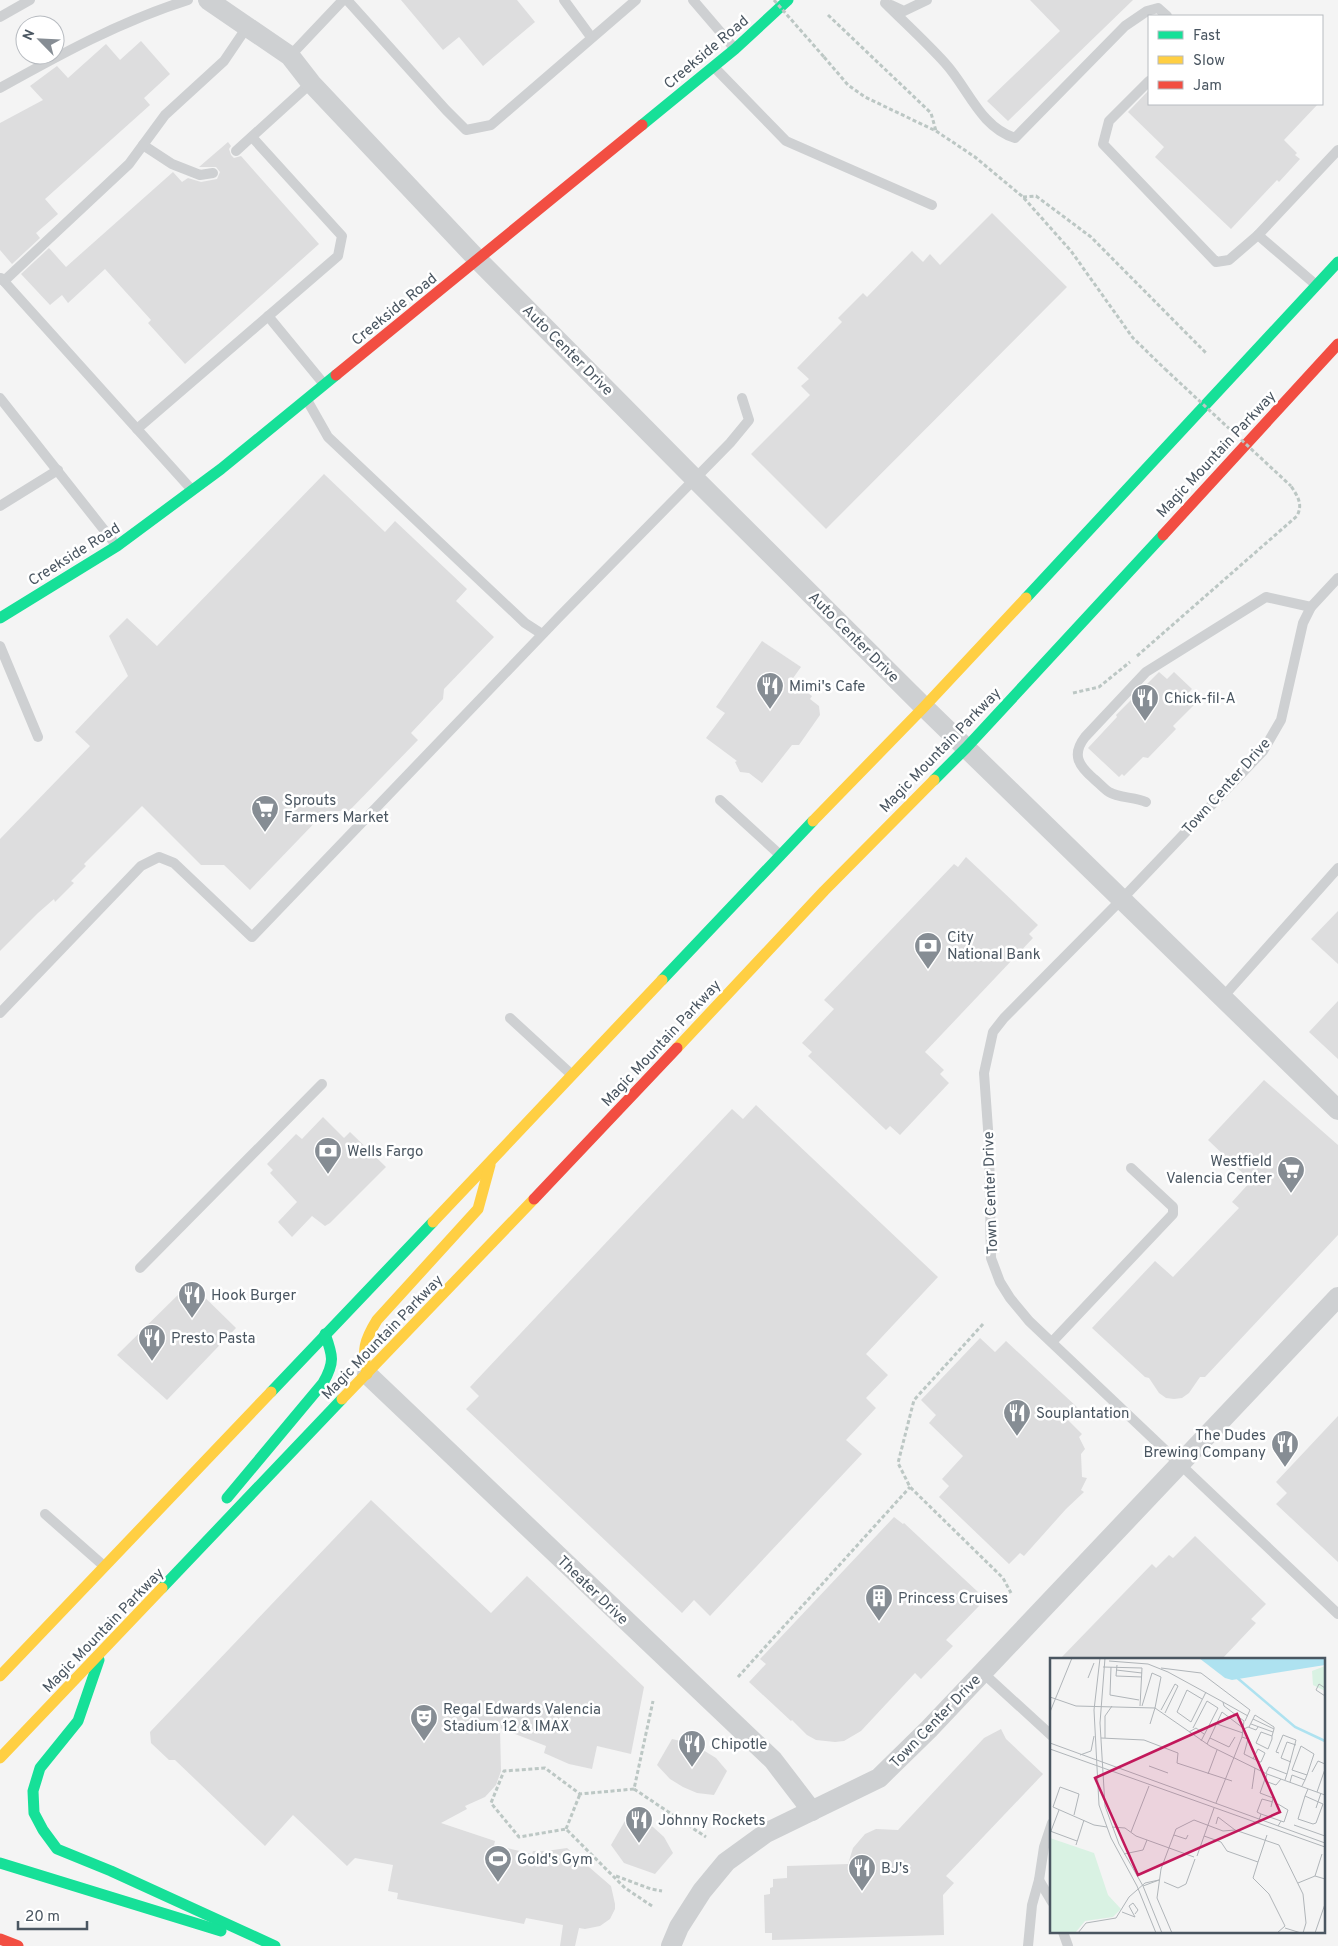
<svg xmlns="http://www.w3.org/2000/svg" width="1338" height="1946" font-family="Overpass,sans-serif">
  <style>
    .building { fill: #ddddde }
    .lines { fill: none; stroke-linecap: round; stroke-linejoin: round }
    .path { stroke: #bcc7c4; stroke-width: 3; stroke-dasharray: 4 2.5; stroke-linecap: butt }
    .lane { stroke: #ced0d2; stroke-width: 10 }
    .street { stroke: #ced0d2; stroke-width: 20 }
    .fast { stroke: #16e098; stroke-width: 11 }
    .slow { stroke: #ffcf43; stroke-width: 11 }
    .jam { stroke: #f24e42; stroke-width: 11 }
    .path-bridge { stroke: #bcc7c4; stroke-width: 3; stroke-dasharray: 4 2.5; stroke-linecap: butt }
    .labels { text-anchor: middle; stroke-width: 5; stroke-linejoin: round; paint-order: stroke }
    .street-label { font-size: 15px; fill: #4a5661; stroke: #fff }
    .poi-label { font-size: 15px; fill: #4a5661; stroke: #fff; text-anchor: start }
    .inset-river { fill: none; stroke: #aee2f0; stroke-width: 2.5 }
    .inset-road { fill: none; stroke: #b0b5b9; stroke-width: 1 }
    .view { fill: #c2185b; fill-opacity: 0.15; stroke: #c2185b; stroke-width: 2.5 }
    .inset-edge { fill: none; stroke: #4a5661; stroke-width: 2.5 }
  </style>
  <rect width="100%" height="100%" fill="#f4f4f4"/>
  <!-- building -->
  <g class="building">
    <path d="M401,0H517L535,22L483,66L459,37L443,50Z"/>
    <path d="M1030,0H1133L1008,121L987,101L1060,31Z"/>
    <path d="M141,41L170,74L144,98L150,105L45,199L58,214L36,233L40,238L12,264L0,250V123L43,100L30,86L57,66L68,78L106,44L120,60Z"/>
    <path d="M1149,90V104H1318L1284,140L1297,153L1295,155L1300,159L1279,182L1277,180L1231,229L1155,157L1164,147L1128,112Z"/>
    <path d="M228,142L231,146L229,149L231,155L234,158L241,156L319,244L185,364L148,323L151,320L105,269L68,303L62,295L50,305L21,274L49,248L66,267L173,172L182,182L188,178L201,182L217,179L220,172L216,167H199Z"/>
    <path d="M992,213L1067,287L826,529L751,454L810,395L801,386L809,379L797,368L842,322L838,318L863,293L867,297L912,251L923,262L930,254L940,265Z"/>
    <path d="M324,474L385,532L395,521L467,589L456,601L494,637L444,689L443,699L411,733L418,740L349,811H326L250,890L224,865H201L142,806L84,864L86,866L71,881L74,883L55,902L54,899L38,913L0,951V839L90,746L75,732L128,676L109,636L127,618L157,646Z"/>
    <path d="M762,641L801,667L791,681L812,696L810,699L819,706L820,715L799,745H792L762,783L749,773L740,772L735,762L737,761L706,738L725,713L716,707Z"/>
    <path d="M1159,672L1167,679L1174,672L1192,689L1185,696L1194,705L1173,726L1176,729L1148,758L1143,757L1124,776L1122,774L1119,777L1088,748L1117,717L1116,715Z"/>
    <path d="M966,857L1038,925L1029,934L1033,938L925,1052L944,1070L940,1074L949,1083L900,1135L890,1126L886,1130L808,1056L812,1052L802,1043L834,1009L824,1000L954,864L958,867Z"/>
    <path d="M1338,911V964L1311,939Z"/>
    <path d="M1338,1001V1059L1309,1032Z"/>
    <path d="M1264,1080L1338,1145V1235L1205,1377H1200L1189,1393L1182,1398L1174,1399L1166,1398L1159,1393L1149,1378L1145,1377L1092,1328L1155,1261L1173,1277L1239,1208L1232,1202L1251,1181L1208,1140Z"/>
    <path d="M756,1105L938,1277L866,1354L888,1375L866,1398L876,1408L846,1440L862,1454L710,1616L694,1600L682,1613L466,1409L479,1396L470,1387L732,1109L743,1119Z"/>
    <path d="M323,1117L344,1138L350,1132L386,1167L330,1223L325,1226L312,1216L292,1237L278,1222L297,1202L270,1173L273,1170L267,1164L296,1134L302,1139Z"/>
    <path d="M190,1283L236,1328L167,1400L117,1355Z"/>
    <path d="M980,1338L995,1352L1006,1341L1078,1408L1067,1419L1082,1434L1079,1437L1085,1449L1081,1454L1082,1477L1087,1478L1081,1490L1084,1492L1066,1509L1024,1556L1020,1553L1009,1564L939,1497L949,1486L942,1479L963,1456L929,1423L936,1415L921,1400Z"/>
    <path d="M1338,1416V1562L1276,1504L1287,1493L1276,1482Z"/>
    <path d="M371,1500L491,1613L527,1576L644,1687L631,1754L597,1746L592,1769L569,1764L544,1753L546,1746L500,1728L501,1771L496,1785L485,1797L465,1806L467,1809L441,1823L495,1841L494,1845L532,1854L533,1851H546L567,1848L611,1886L615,1904V1909L610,1919L600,1926L585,1929L579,1928L575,1946H560L563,1925L526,1918L524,1924L397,1899L398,1893L388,1891L393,1865L355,1858L347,1866L293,1815L265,1846L175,1760H169L151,1743L150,1732Z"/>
    <path d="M894,1517L903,1524L904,1523L978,1592L973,1598L980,1605L946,1640L953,1646L921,1679L915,1673L861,1731L844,1741L835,1742L816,1740L807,1735L792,1720L791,1721L749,1682L766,1664L760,1659Z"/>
    <path d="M1195,1536L1266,1604L1251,1619L1256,1623L1221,1660H1059L1152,1564L1156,1568L1169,1555L1173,1558Z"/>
    <path d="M1001,1729L1006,1739L1043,1774L946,1876L954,1883L943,1895L944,1935L772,1940V1933H765L764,1895L770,1894V1888L773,1887V1879L787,1878V1866L848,1864L853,1848L865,1834L876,1829L898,1830L984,1738Z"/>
    <path d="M672,1739L689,1743L703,1750L716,1758L727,1771L714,1795L697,1793L683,1787L670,1779L657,1765Z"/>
    <path d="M629,1814L640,1818L653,1827L664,1837L673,1853L655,1874L624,1863L611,1845Z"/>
  </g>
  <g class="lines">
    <!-- path -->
    <g class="path">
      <path d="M828,15L931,113L936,131"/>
      <path d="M824,57L848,85L865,97L936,131L975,157L1023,197L1071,251L1133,338L1165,369"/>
      <path d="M1023,197L1036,196L1091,237L1207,354"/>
      <path d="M1137,656L1297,516C1303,504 1298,497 1291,486"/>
      <path d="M1073,693L1099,687L1130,662"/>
      <path d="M983,1324L914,1400L898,1463L910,1487L1003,1578L1011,1593"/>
      <path d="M738,1677L910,1487"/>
      <path d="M634,1789L706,1837"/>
      <path d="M566,1829L580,1794"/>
      <path d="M616,1876L651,1889L662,1891"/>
      <path d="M652,1906L625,1888L566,1829L519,1837L491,1803L504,1771L545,1768L580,1794L634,1789L653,1701"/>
    </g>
    <!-- lane -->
    <g class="lane">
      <path d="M347,0L446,110L466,130L491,125L636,0"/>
      <path d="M564,0L591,37"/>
      <path d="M693,0L735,49"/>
      <path d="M885,3C905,23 926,42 945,63C968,88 980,127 1015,138L1125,26L1147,11L1158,8L1167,16"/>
      <path d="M891,5L904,11L927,0"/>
      <path d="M0,17L30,0"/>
      <path d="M290,56L343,0"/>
      <path d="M714,67L786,141L932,205"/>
      <path d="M1149,81L1109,121L1103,144L1216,262L1229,260L1258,235"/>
      <path d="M0,88C61,54 121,21 188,0"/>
      <path d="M143,145L172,164L200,175L213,173"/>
      <path d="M236,151L311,83"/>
      <path d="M1,278L192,490"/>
      <path d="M4,281L129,164L165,115L224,61L247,27"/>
      <path d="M1315,284L1258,235L1338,150"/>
      <path d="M268,316L323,383"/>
      <path d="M0,398L116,545"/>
      <path d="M307,400L328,437L525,623L542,634"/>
      <path d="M137,429L338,256L342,236L252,137"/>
      <path d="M0,506L58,470"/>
      <path d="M1338,578L1311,607L1303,623L1281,720L1263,751L1122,899L1004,1018L993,1032L984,1073L989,1143L991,1258L1000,1282L1010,1298L1029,1321L1338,1614"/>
      <path d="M0,646L38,737"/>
      <path d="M720,800L779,854"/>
      <path d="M1146,802C1135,797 1118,798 1109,792C1104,789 1099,783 1094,779C1079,766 1071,755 1085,737L1146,672L1266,597L1311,607"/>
      <path d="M1223,997L1338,868"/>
      <path d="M0,1013L141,866L159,857L174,863L252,937L560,616L730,443L749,420L742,398"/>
      <path d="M510,1018L572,1075"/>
      <path d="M140,1268L322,1084"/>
      <path d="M1052,1342L1173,1214V1207L1131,1168"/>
      <path d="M45,1514L104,1566"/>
      <path d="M982,1672L1052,1736"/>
      <path d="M1039,1880L1052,1902"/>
      <path d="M1063,1932L1068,1946"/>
      <path d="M1028,1946L1032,1905L1039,1880L1044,1847L1052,1823"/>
    </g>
    <!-- street -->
    <g class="street">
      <path d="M208,0L290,56L311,83L478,260L695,479L924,707L1338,1110"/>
      <path d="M367,1374L773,1760L812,1811"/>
      <path d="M671,1946L679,1927L702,1891L726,1862L766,1833L879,1778L929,1729L1338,1297"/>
    </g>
    <!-- fast -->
    <g class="fast">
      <path d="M642,125L735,49L788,0"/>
      <path d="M1026,598L1338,262"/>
      <path d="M0,618L117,546L221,469L336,375"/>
      <path d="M934,780L966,748L1163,535"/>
      <path d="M662,980L813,821"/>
      <path d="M271,1392L433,1222"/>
      <path d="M227,1498L323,1383C335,1362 333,1356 325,1334"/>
      <path d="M162,1588L342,1399"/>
      <path d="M99,1660L78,1721L40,1768L33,1791L34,1813L43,1830L57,1849L111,1871L275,1946"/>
      <path d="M0,1863L221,1931"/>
    </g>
    <!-- slow -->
    <g class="slow">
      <path d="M813,821L924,707L1026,598"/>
      <path d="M677,1048L824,891L934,780"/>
      <path d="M433,1222L662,980"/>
      <path d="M367,1374C362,1350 364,1341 377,1320L478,1209L490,1165"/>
      <path d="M342,1399L534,1199"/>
      <path d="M0,1676L271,1392"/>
      <path d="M0,1758L162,1588"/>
    </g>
    <!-- jam -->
    <g class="jam">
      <path d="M336,375L642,125"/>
      <path d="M1163,535L1338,344"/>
      <path d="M534,1199L677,1048"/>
      <path d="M0,1939L18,1946"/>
    </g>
    <!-- path-bridge -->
    <g class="path-bridge">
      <path d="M774,0L824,57"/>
      <path d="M1165,369L1291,486"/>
    </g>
  </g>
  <!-- icons -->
  <defs>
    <symbol id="restaurant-pin" viewBox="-11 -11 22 30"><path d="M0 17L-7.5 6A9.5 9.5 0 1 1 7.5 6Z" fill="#868d94" stroke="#fff"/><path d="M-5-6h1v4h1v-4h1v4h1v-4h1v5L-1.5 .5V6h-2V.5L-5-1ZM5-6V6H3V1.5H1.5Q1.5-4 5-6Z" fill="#fff"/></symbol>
    <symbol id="supermarket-pin" viewBox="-11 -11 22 30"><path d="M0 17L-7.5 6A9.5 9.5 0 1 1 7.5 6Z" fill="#868d94" stroke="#fff"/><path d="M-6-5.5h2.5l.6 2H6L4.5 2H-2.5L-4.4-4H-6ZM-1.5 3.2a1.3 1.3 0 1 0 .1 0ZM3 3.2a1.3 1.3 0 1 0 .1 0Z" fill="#fff"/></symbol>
    <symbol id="bank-pin" viewBox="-11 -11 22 30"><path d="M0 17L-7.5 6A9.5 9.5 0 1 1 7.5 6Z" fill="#868d94" stroke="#fff"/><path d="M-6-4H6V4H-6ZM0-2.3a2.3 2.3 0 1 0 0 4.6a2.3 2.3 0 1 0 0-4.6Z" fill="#fff"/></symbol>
    <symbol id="building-pin" viewBox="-11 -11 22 30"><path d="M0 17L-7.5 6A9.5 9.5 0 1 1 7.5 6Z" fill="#868d94" stroke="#fff"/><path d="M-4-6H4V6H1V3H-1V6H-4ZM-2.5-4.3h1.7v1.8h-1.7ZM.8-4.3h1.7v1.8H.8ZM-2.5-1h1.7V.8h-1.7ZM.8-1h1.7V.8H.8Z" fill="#fff"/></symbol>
    <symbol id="theatre-pin" viewBox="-11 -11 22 30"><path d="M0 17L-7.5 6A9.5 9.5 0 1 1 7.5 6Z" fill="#868d94" stroke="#fff"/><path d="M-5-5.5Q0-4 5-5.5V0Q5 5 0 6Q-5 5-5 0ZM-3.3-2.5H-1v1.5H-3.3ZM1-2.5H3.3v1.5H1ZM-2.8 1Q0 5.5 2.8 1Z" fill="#fff"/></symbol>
    <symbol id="stadium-pin" viewBox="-11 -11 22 30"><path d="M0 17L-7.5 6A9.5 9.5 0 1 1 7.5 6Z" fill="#868d94" stroke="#fff"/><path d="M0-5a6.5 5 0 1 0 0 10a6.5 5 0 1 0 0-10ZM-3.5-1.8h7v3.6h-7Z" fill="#fff"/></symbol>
  </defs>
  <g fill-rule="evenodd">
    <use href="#restaurant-pin" x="754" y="670" width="32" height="43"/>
    <use href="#restaurant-pin" x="1129" y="682" width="32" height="43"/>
    <use href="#supermarket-pin" x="249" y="793" width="32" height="43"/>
    <use href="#bank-pin" x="912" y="930" width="32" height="43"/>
    <use href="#bank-pin" x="312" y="1135" width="32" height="43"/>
    <use href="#supermarket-pin" x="1275" y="1154" width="32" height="43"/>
    <use href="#restaurant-pin" x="176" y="1279" width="32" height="43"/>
    <use href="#restaurant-pin" x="136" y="1322" width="32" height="43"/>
    <use href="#restaurant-pin" x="1001" y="1397" width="32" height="43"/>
    <use href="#restaurant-pin" x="1269" y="1428" width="32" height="43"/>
    <use href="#building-pin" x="863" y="1582" width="32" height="43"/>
    <use href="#theatre-pin" x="408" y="1702" width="32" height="43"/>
    <use href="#restaurant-pin" x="676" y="1728" width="32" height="43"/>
    <use href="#restaurant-pin" x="623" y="1804" width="32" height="43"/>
    <use href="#stadium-pin" x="482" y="1843" width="32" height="43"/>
    <use href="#restaurant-pin" x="846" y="1852" width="32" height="43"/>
  </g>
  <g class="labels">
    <!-- street labels -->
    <g class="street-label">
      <text transform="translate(706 52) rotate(-40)" y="5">Creekside Road</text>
      <text transform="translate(394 309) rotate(-39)" y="5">Creekside Road</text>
      <text transform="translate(568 350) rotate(45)" y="5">Auto Center Drive</text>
      <text transform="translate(1216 454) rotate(-47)" y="5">Magic Mountain Parkway</text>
      <text transform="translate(74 554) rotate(-32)" y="5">Creekside Road</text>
      <text transform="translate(854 637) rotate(45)" y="5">Auto Center Drive</text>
      <text transform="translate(940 750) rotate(-46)" y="5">Magic Mountain Parkway</text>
      <text transform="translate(1226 786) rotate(-48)" y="5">Town Center Drive</text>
      <text transform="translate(661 1043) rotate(-47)" y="5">Magic Mountain Parkway</text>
      <text transform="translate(990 1193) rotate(-92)" y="5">Town Center Drive</text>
      <text transform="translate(382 1337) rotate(-46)" y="5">Magic Mountain Parkway</text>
      <text transform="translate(593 1590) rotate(44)" y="5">Theater Drive</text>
      <text transform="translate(103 1630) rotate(-46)" y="5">Magic Mountain Parkway</text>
      <text transform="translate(935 1721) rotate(-46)" y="5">Town Center Drive</text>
    </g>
    <!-- poi labels -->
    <g class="poi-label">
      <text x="789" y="691">Mimi's Cafe</text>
      <text x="1164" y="703">Chick-fil-A</text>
      <text x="284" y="805">Sprouts<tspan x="284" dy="17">Farmers Market</tspan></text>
      <text x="947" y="942">City<tspan x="947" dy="17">National Bank</tspan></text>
      <text x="347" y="1156">Wells Fargo</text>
      <text x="1272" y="1166" text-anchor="end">Westfield<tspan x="1272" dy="17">Valencia Center</tspan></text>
      <text x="211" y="1300">Hook Burger</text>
      <text x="171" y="1343">Presto Pasta</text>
      <text x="1036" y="1418">Souplantation</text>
      <text x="1266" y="1440" text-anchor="end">The Dudes<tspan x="1266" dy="17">Brewing Company</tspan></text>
      <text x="898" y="1603">Princess Cruises</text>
      <text x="443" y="1714">Regal Edwards Valencia<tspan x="443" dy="17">Stadium 12 &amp; IMAX</tspan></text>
      <text x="711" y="1749">Chipotle</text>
      <text x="658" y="1825">Johnny Rockets</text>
      <text x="517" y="1864">Gold's Gym</text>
      <text x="881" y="1873">BJ's</text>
    </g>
  </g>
  <!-- overview -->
  <g transform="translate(1050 1658)">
    <rect width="275" height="275" fill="#f4f4f4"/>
    <path d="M275,8V33L263,27L262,13ZM0,180L44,195L58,237L71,251L63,259L35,263L25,275H0Z" fill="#d9f2e3"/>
    <path d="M149,0H275V7L182,22L175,20Z" fill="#aee2f0"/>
    <path class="inset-river" d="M185,18L245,69L275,83"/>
    <path class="inset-road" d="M50,0L44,52L49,147L61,180L87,228L106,275M55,0L50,65L55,148L69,186L93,228L112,275M59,3L98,6L118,14L173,44L174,48L194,63L192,79L166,145M67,7L66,18L92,19M53,9L92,10L90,48M61,9L60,37L89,42M111,10L151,15L200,52L195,63M66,12L92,15M38,20L44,5M275,30L269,26L266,32L275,38M0,39L26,48L105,50L160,88L217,116L275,137M152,41L137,32L127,54L141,64L156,34M173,44L198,58M92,48L102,15L111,19L105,50M111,52L125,26L128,28L115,55M0,54L22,0M203,61L224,71M100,66L105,50M167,66L193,75M201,66L223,74M199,69L205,57L224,69V71L222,78V81L218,91L206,85L211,74L222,78M143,70L157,43L168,50L151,83M194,71L198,69L206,72L208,69M139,74L146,70L154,76M192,79L198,81L194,96L210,104H211L215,95L208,91L203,101M51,80L94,82L128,95L127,105L182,123M55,80V58L62,48M160,80L179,89L185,79M0,85L275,185M157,86L172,54L193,70M0,91L275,189M229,95L226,94L233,77L246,82L237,116M30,97L41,93L44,78M241,104L231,100L237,84L246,87M99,108L118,115M262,114L268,103L275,106M216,115L219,109L237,116L235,122M158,116L167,92M217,116L215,123L226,127L231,121M215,121L210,135L223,140L221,149M255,122L257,117L264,96L251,88L242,112L257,117M240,124L242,117L255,122L252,128M202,131L205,110M267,134L275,111M255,138L273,146L266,165L263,166L248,161L255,138L258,131M228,146L238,152L234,164L231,163M3,149L44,167L57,169M3,149L10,129L29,136L24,157M266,150L271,135M211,156L207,154L212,141L223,144M209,162L211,156L231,163L228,168M166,166L168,159L185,172M244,167L275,178M62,169L75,170L86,178L144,199M0,173L27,183M1,173L9,152M81,174L99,128M124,177L136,181L138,177M154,178L171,184L177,193L208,204L203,220L219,236L235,268L227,275M26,187L34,162M74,196L93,192L97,182M147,198L164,150M208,204L217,177M265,218L272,196M114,224L128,230L136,226L145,201M248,225L265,218L275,221M93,228L109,222M79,248L83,245L88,252L85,256M72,254L85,259L79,248M235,270L251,275M28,275L36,265L66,260L79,239L95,225L109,222M122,275L107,240L111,211L126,171L144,162L173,173L185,172L229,187L253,236L256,265L253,275M265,275L275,246"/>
    <path class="view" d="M187,56L230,154L88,217L45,120Z"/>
    <rect width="275" height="275" class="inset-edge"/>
  </g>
  <!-- legend -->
  <rect x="1148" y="15" width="175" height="90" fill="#ffffff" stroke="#b7bbc0"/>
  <rect x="1158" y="31" width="25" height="8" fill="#16e098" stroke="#b7bbc0"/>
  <text x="1193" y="40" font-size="15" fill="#4a5661">Fast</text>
  <rect x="1158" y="56" width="25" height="8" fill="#ffcf43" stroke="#b7bbc0"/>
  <text x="1193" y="65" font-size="15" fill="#4a5661">Slow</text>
  <rect x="1158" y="81" width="25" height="8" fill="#f24e42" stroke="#b7bbc0"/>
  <text x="1193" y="90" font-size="15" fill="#4a5661">Jam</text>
  <!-- north arrow -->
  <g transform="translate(40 40) rotate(294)"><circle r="24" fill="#ffffff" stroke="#b7bbc0"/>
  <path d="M0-4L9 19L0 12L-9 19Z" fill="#868d94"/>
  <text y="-8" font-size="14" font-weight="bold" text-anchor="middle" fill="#4a5661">N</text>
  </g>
  <!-- scale -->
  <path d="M18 1921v8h69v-8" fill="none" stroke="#4a5661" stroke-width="2.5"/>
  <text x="25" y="1921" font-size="15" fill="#4a5661" stroke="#ffffff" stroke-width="4" paint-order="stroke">20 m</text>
</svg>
